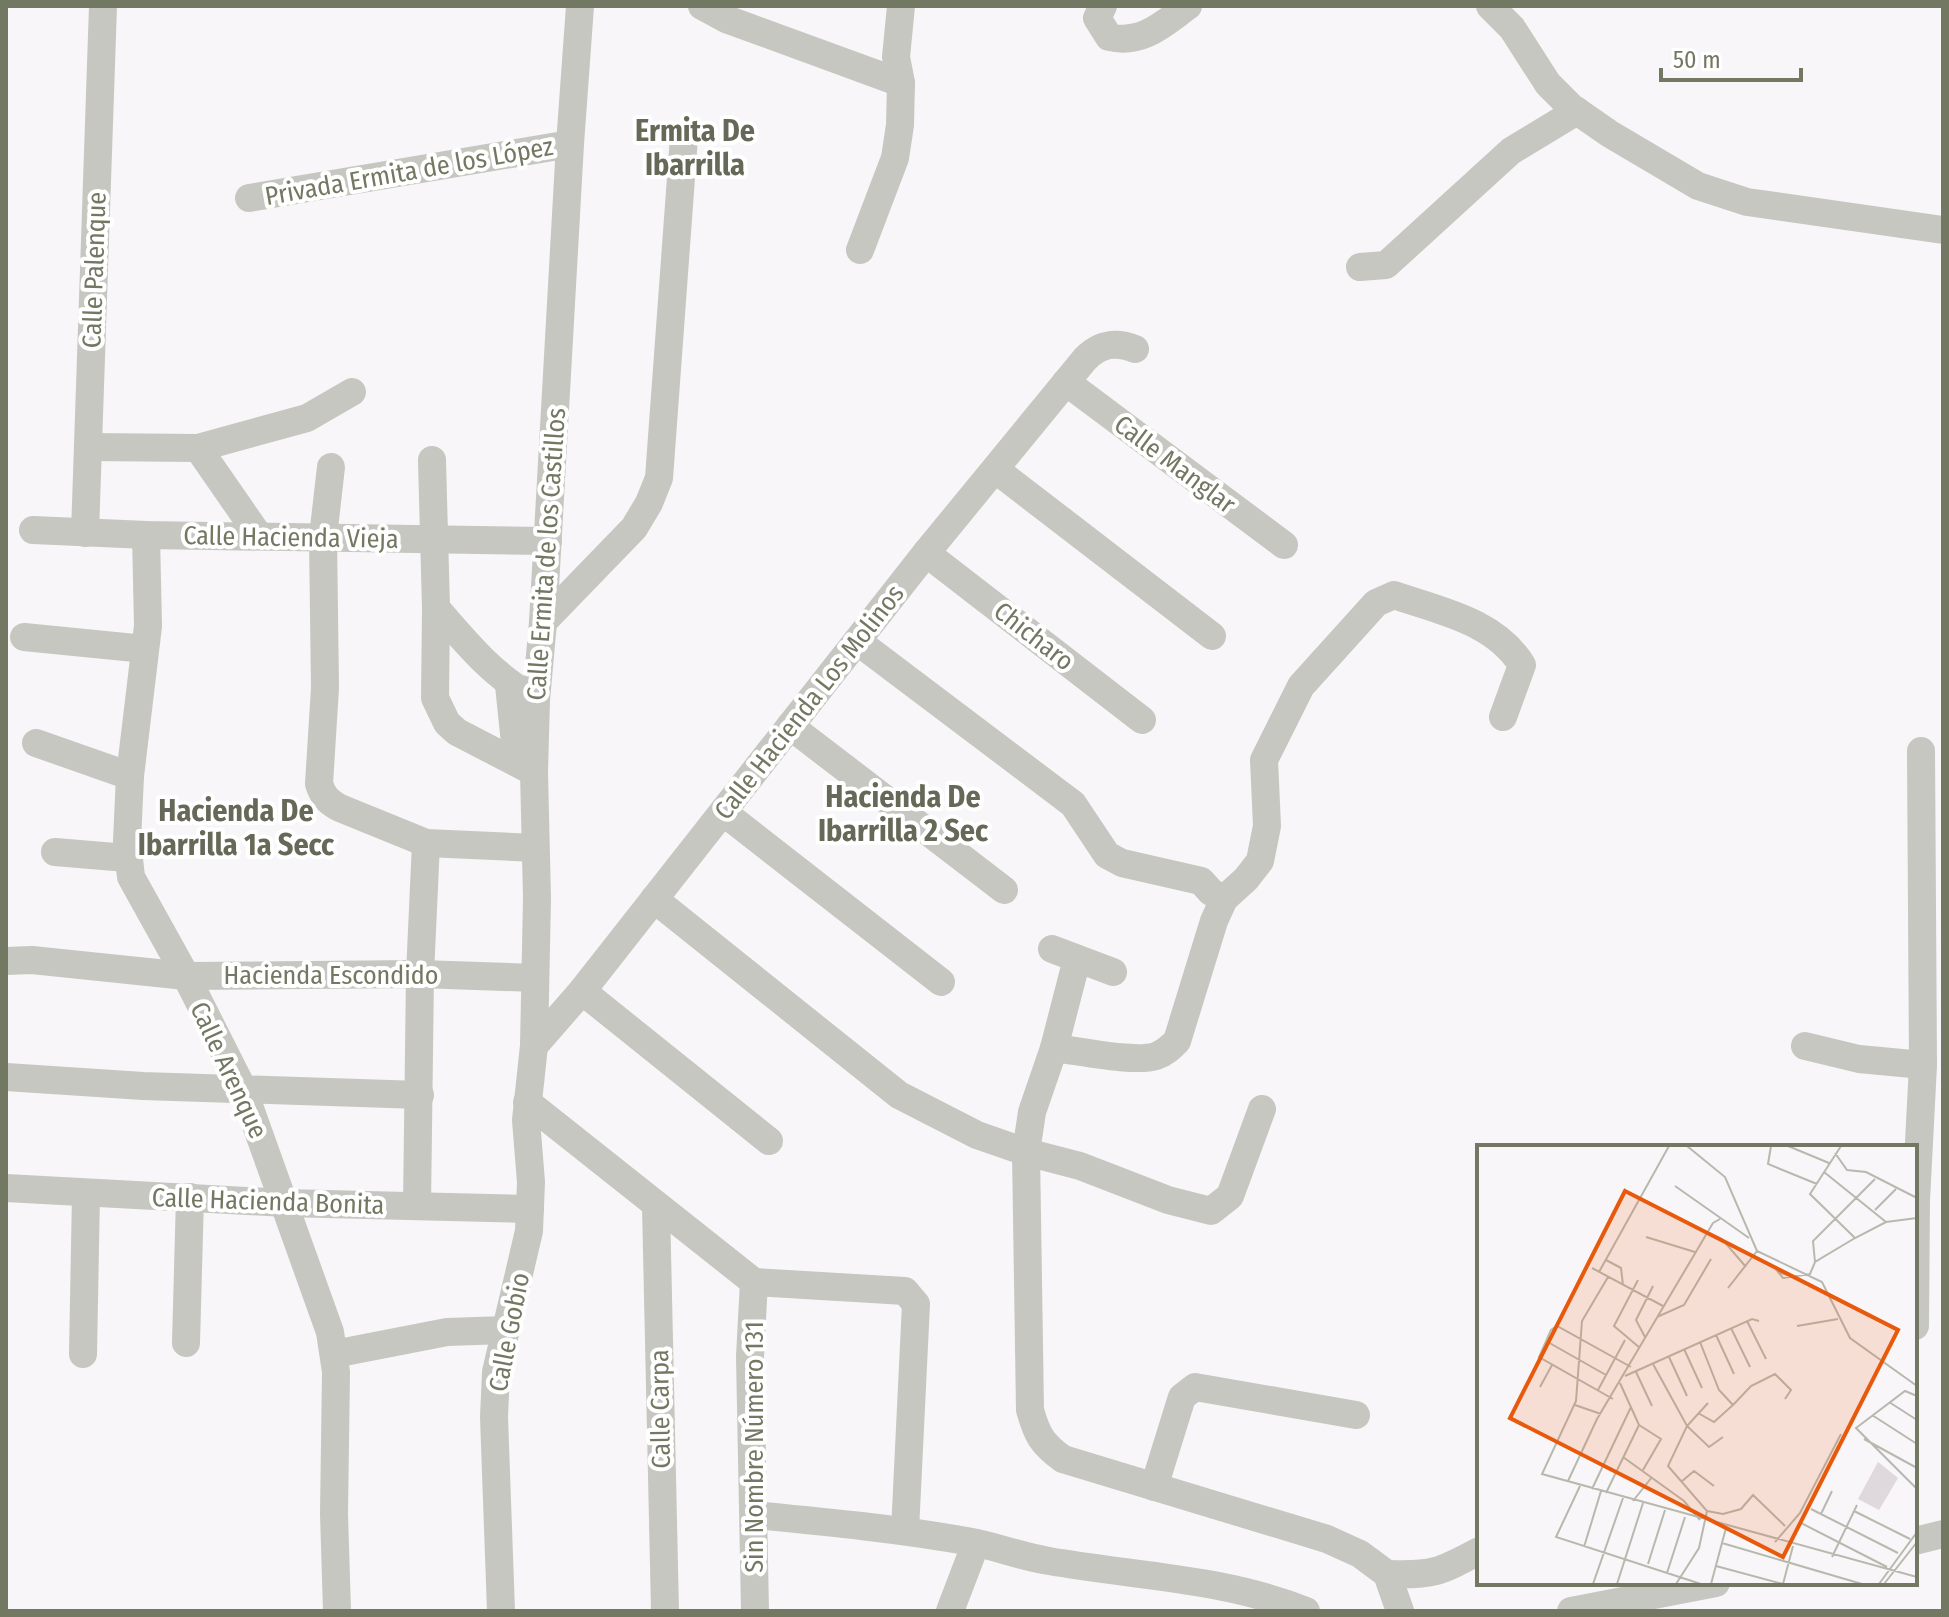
<svg xmlns="http://www.w3.org/2000/svg" width="1949" height="1617" font-family="'Fira Sans Condensed',sans-serif">
  <style>
    .lines { fill: none; stroke-linecap: round; stroke-linejoin: round }
    .minor { stroke: #c5c7c0; stroke-width: 28 }
    .labels { text-anchor: middle; stroke-width: 8; stroke-linejoin: round; paint-order: stroke }
    .street-label { font-size: 26px; fill: #737862; stroke: #fff }
    .quarter-label { font-size: 30px; font-weight: bold; fill: #666958; stroke: #fff }
    .inset-road { fill: none; stroke: #b7b9ae; stroke-width: 2 }
    .view { fill: #e8590c; fill-opacity: 0.15; stroke: #e8590c; stroke-width: 4 }
    .inset-edge { fill: none; stroke: #737862; stroke-width: 4 }
  </style>
  <rect width="100%" height="100%" fill="#f8f6f8"/>
  <g class="lines">
    <!-- minor -->
    <g class="minor">
      <path d="M702,6L726,19L901,83"/>
      <path d="M1103,6L1097,18L1109,37C1142,45 1163,24 1188,6"/>
      <path d="M1490,6L1512,28L1548,84L1571,107L1610,134L1698,186L1747,202L1943,230"/>
      <path d="M249,198L570,144"/>
      <path d="M860,250L895,158L900,125L901,83L896,57L901,6"/>
      <path d="M1360,267L1386,265L1511,151L1577,111"/>
      <path d="M1066,382L1284,545"/>
      <path d="M88,447L198,448L259,536"/>
      <path d="M198,448L307,418L352,392"/>
      <path d="M432,460L436,608L435,698L447,723L457,732L534,772"/>
      <path d="M331,467L323,537L325,688L319,784C323,796 328,802 340,808L426,843L535,848"/>
      <path d="M996,470L1212,636"/>
      <path d="M33,530L146,535L548,541"/>
      <path d="M85,533L103,6"/>
      <path d="M146,535L148,626L130,776L127,841L131,877L186,976L243,1089L330,1332L336,1372L334,1514L337,1611"/>
      <path d="M926,553L1142,720"/>
      <path d="M436,608C468,645 492,675 536,700"/>
      <path d="M543,622L634,528L649,503L659,478L684,137"/>
      <path d="M24,637L145,649"/>
      <path d="M857,641L1073,804L1107,855L1122,863L1201,881L1211,892L1224,899L1214,921L1177,1041C1171,1047 1165,1053 1156,1056C1134,1063 1080,1051 1054,1048"/>
      <path d="M509,685L517,763"/>
      <path d="M790,726L1004,890"/>
      <path d="M36,743L130,776"/>
      <path d="M723,812L941,982"/>
      <path d="M55,852L127,858"/>
      <path d="M654,899L899,1095L977,1135L1026,1152L1080,1166L1168,1200L1211,1211L1230,1196L1262,1109"/>
      <path d="M1224,899L1246,879L1260,861L1267,826L1264,760L1301,686L1376,603L1394,595C1440,611 1495,621 1522,665L1503,717"/>
      <path d="M1052,949L1113,972"/>
      <path d="M1077,959L1054,1048L1032,1112L1026,1152L1030,1410C1037,1435 1042,1444 1063,1459L1327,1539L1360,1554L1387,1574L1400,1611"/>
      <path d="M6,961L32,960L186,976L420,974L535,978"/>
      <path d="M582,991L769,1141"/>
      <path d="M534,1046L582,991L926,553L1085,359C1100,344 1115,341 1135,349"/>
      <path d="M1805,1046L1859,1059L1923,1065"/>
      <path d="M6,1077L143,1086L420,1095"/>
      <path d="M527,1102L754,1282L905,1291L916,1304L905,1531"/>
      <path d="M6,1188L285,1203L530,1209"/>
      <path d="M417,1206L420,974L426,843"/>
      <path d="M656,1206L665,1611"/>
      <path d="M754,1282L750,1356L755,1611"/>
      <path d="M1915,1326L1916,1200L1923,1065L1921,751"/>
      <path d="M186,1343L190,1197"/>
      <path d="M83,1354L86,1194"/>
      <path d="M334,1354L447,1332L506,1330"/>
      <path d="M1154,1487L1182,1397L1195,1387L1356,1415"/>
      <path d="M754,1515C827,1522 900,1529 972,1542C998,1547 1023,1557 1049,1561C1135,1576 1224,1578 1306,1611"/>
      <path d="M1915,1541L1943,1534"/>
      <path d="M1387,1574C1432,1576 1440,1572 1479,1551"/>
      <path d="M501,1611L494,1417L496,1372L529,1231L531,1182L526,1120L534,1046L537,898L534,772L536,700L543,622L570,144L580,6"/>
      <path d="M950,1611L976,1543"/>
      <path d="M1571,1611L1716,1583"/>
    </g>
  </g>
  <g class="labels">
    <!-- street labels -->
    <g class="street-label">
      <text transform="translate(409 171) rotate(-10)" y="9">Privada Ermita de los López</text>
      <text transform="translate(94 270) rotate(-88)" y="9">Calle Palenque</text>
      <text transform="translate(1175 464) rotate(37)" y="9">Calle Manglar</text>
      <text transform="translate(291 537) rotate(1)" y="9">Calle Hacienda Vieja</text>
      <text transform="translate(546 554) rotate(-86)" y="9">Calle Ermita de los Castillos</text>
      <text transform="translate(1034 636) rotate(38)" y="9">Chicharo</text>
      <text transform="translate(809 702) rotate(-52)" y="9">Calle Hacienda Los Molinos</text>
      <text x="331" y="984">Hacienda Escondido</text>
      <text transform="translate(229 1070) rotate(65)" y="9">Calle Arenque</text>
      <text transform="translate(268 1201) rotate(2)" y="9">Calle Hacienda Bonita</text>
      <text transform="translate(509 1332) rotate(-79)" y="9">Calle Gobio</text>
      <text transform="translate(660 1409) rotate(-91)" y="9">Calle Carpa</text>
      <text transform="translate(754 1447) rotate(-90)" y="9">Sin Nombre Número 131</text>
    </g>
    <!-- quarter labels -->
    <g class="quarter-label">
      <text x="695" y="141">Ermita De<tspan x="695" dy="34">Ibarrilla</tspan></text>
      <text x="903" y="807">Hacienda De<tspan x="903" dy="34">Ibarrilla 2 Sec</tspan></text>
      <text x="236" y="821">Hacienda De<tspan x="236" dy="34">Ibarrilla 1a Secc</tspan></text>
    </g>
  </g>
  <!-- overview -->
  <g transform="translate(1477 1145)">
    <rect width="440" height="440" fill="#f8f6f8"/>
    <path d="M401,317L421,333L402,365L381,354Z" fill="#dfd8dd"/>
    <path class="inset-road" d="M210,1L248,32L280,106L345,137L373,193L440,241M294,1L291,19L340,39M311,1L352,18M364,1L333,49L378,93M358,8L370,25L389,27L440,53M347,27L409,77M198,41L272,93M398,65L419,44M230,87L245,94L269,122M169,92L218,107M129,115L144,123L146,140M338,117L336,96L398,34M115,123L186,161M122,127L192,1M131,132L105,176L99,256L65,329L440,432M317,132L301,127L306,133L333,129L338,117L378,93L409,77L440,73M161,135L137,181L163,203M251,143L280,106M180,172L207,160L234,114M270,176L289,214M320,181L361,174M254,183L273,222M239,190L257,229M168,192L159,175L176,141M69,196L129,230M207,204L225,243M192,212L210,251M176,219L210,281L232,302L246,292M159,227L175,261M148,231L275,174L282,176M143,238L162,280M63,242L75,220M121,245L148,195M440,251L428,246L379,283L440,344M136,254L62,212L74,185L80,181L154,222M412,257L440,275M98,260L124,269M256,260L274,241L298,229L314,245L308,254M221,268L237,277L256,260L242,245L223,197M395,270L440,299M162,280L184,294L166,325M387,294L440,323M146,312L207,356L223,375M91,336L120,274L236,78L243,74M204,337L217,326L237,341M103,341L79,392L224,439M115,344L154,262M129,348L162,280M156,356L175,332M334,364L421,408M230,366L246,369L264,364L276,350L308,381M377,366L433,394M344,369L355,346M324,378L410,422M298,397L323,368L364,289M245,398L385,439M107,402L124,346M355,412L380,360M171,419L188,365M239,421L306,439M190,428L208,372M116,439L146,353M140,439L166,358M199,439L222,403L230,366L191,321L210,281L231,258M234,439L249,383M306,439L316,401M402,439L440,387M407,439L440,397"/>
    <path class="view" d="M148,46L421,185L306,412L33,273Z"/>
    <rect width="440" height="440" class="inset-edge"/>
  </g>
  <!-- border -->
  <rect width="1949" height="1617" fill="none" stroke="#737862" stroke-width="16"/>
  <!-- scale -->
  <path d="M1661 68v12h140v-12" fill="none" stroke="#737862" stroke-width="4"/>
  <text x="1673" y="68" font-size="24" fill="#737862" stroke="#ffffff" stroke-width="6" paint-order="stroke">50 m</text>
</svg>
